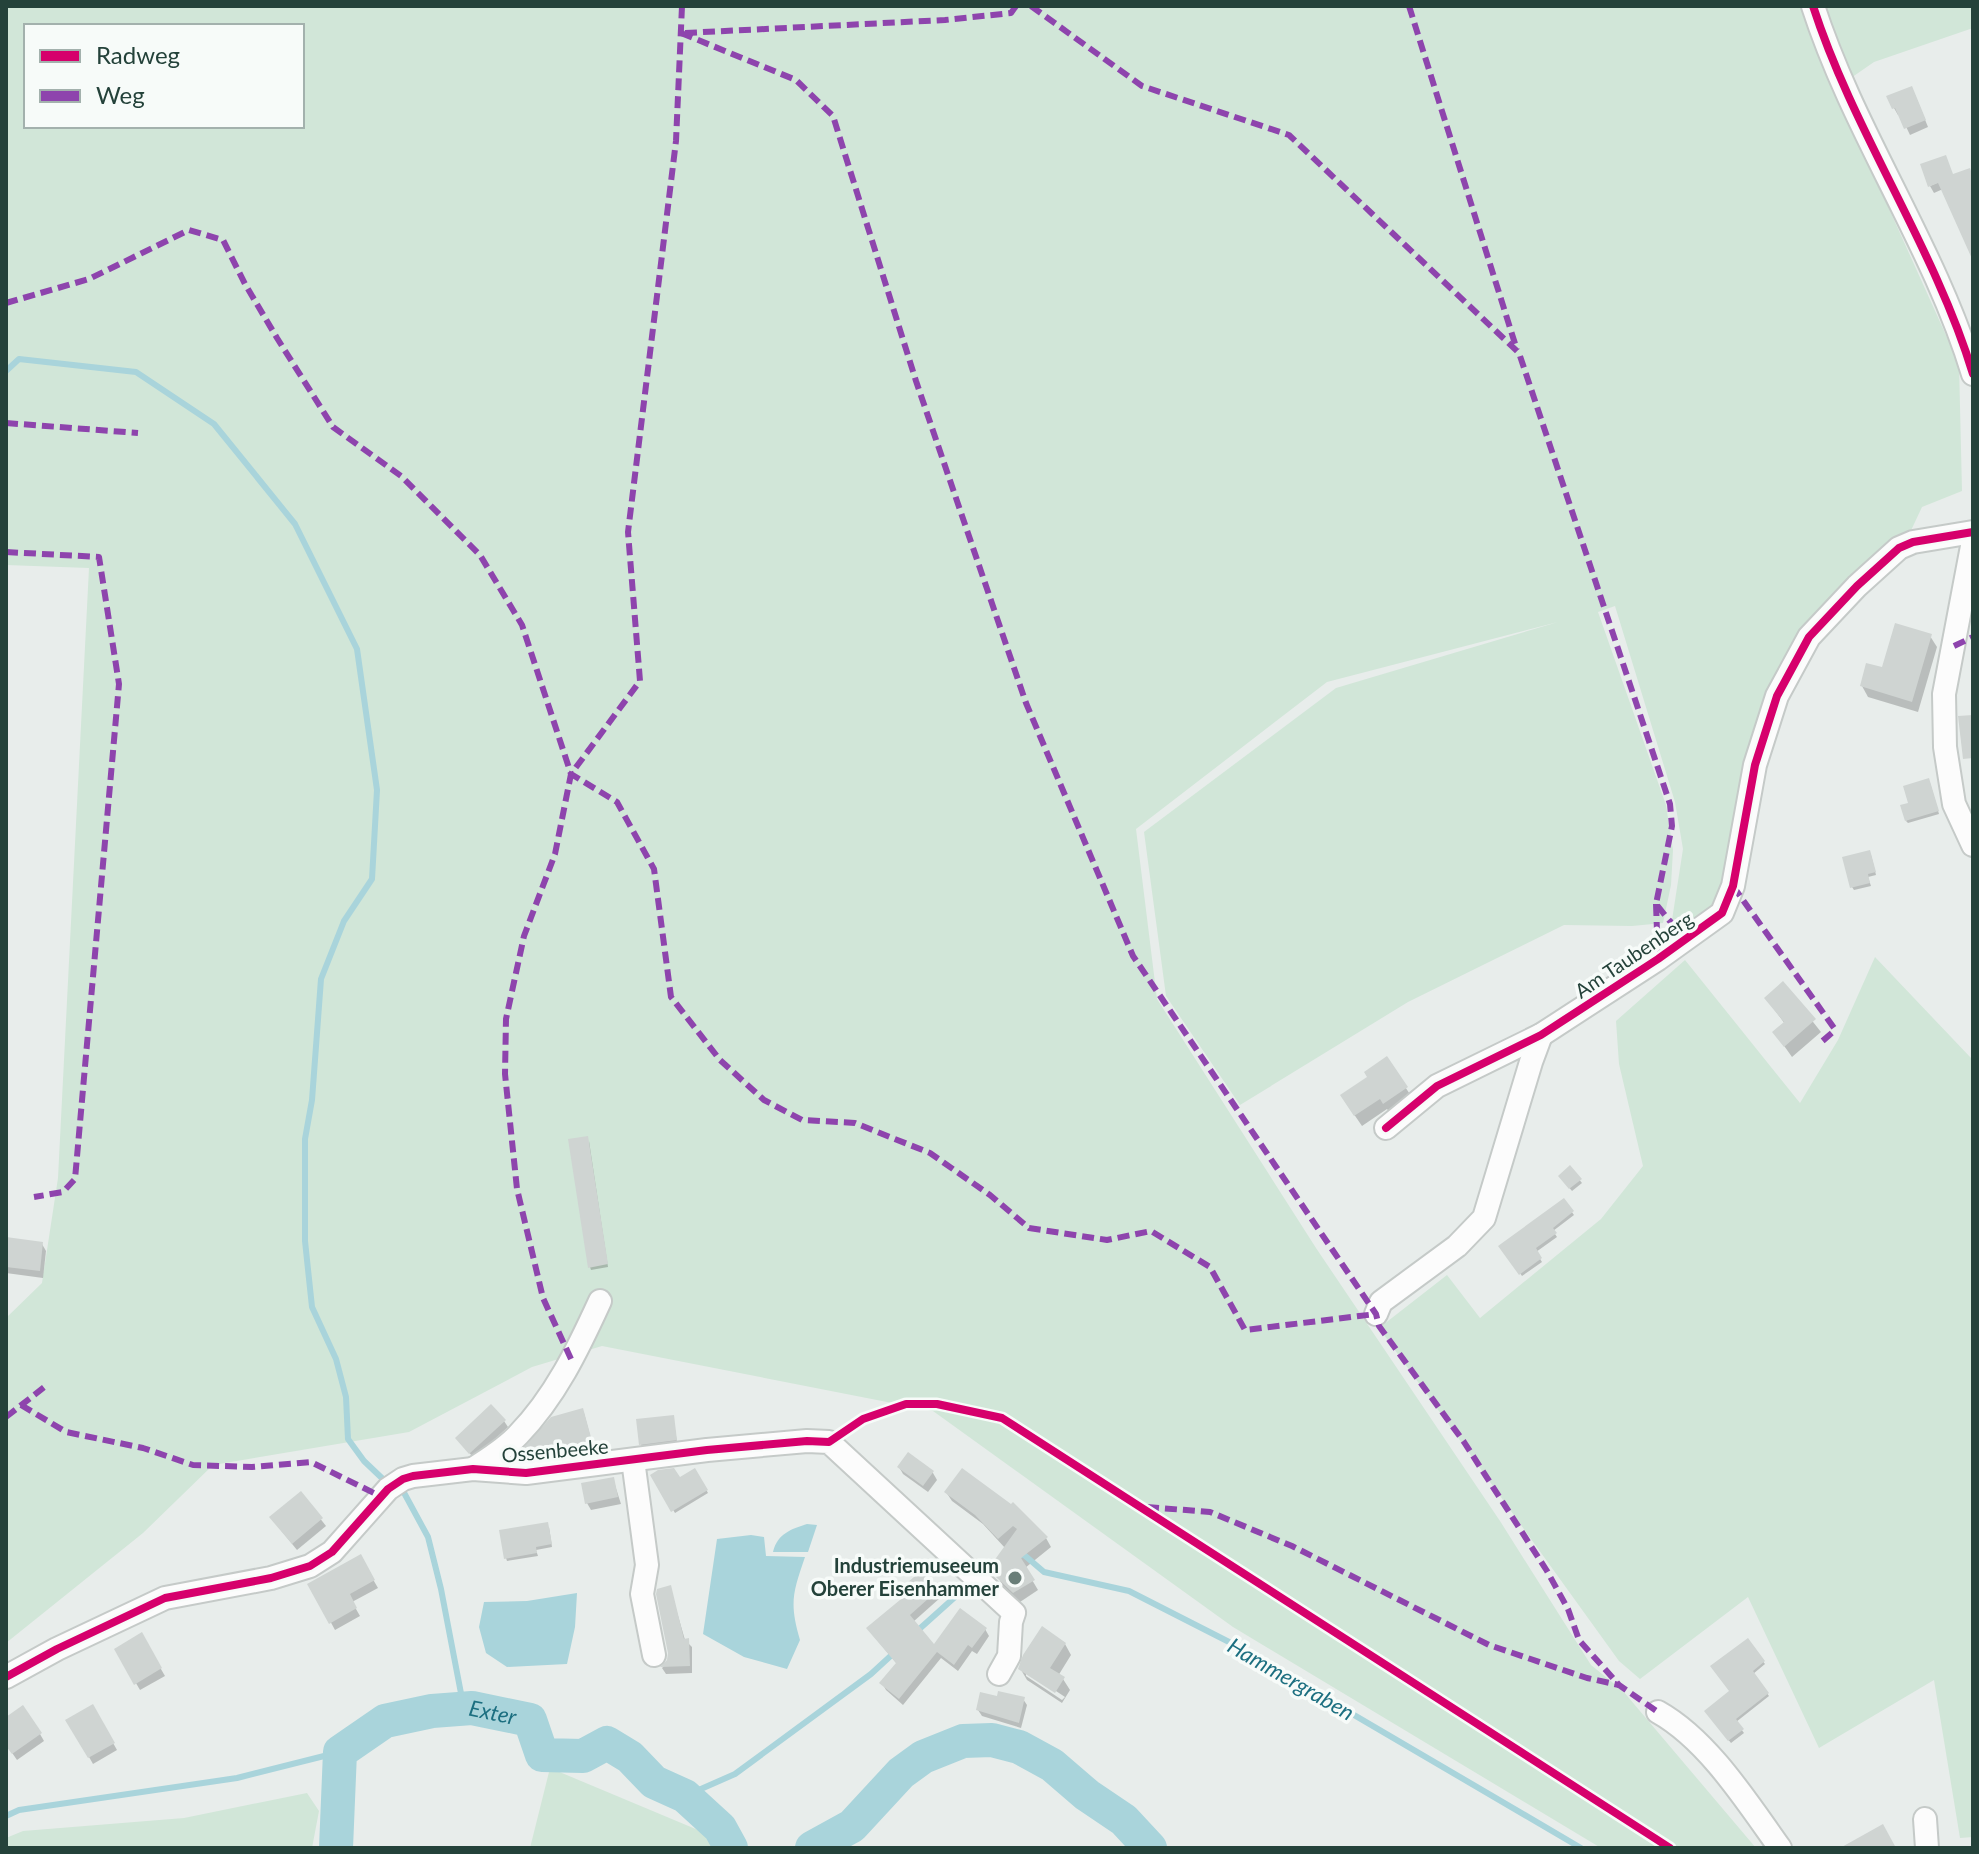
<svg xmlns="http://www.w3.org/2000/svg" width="1979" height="1854" font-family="Lato,sans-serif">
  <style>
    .green { fill: #d1e6d8; fill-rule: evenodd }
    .water { fill: #a9d4db }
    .shadow { fill: #0003; fill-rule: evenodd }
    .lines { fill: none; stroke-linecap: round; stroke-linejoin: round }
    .stream { stroke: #a9d4db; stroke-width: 6 }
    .river { stroke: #a9d4db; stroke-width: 34 }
    .building { fill: #cfd4d2 }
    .minor-casing { stroke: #c5cac8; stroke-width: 26 }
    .minor { stroke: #fcfcfc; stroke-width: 22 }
    .quiet { stroke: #8e44ad; stroke-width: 6; stroke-dasharray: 12 6; stroke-linecap: butt }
    .cycleway-casing { stroke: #f7fbf9; stroke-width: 13 }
    .cycleway { stroke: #d6006c; stroke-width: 8 }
    .poi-dot { fill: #697e78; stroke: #f7fbf9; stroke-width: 3 }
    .labels { text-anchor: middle; stroke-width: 7; stroke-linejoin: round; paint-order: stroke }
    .street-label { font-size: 20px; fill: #24423a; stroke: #f7fbf9 }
    .poi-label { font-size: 20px; font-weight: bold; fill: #24423a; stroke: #f7fbf9; text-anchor: end }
    .water-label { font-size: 22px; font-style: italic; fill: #1c6f80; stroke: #f7fbf9 }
  </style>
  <rect width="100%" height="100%" fill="#e8edeb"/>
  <!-- green -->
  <g class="green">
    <path d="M6,6H1973V28L1874,62L1835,89L1959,364L1962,491L1922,507L1907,539L1805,635L1718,910L1692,930L1672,920L1683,849L1675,802L1615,606L1598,612L1666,805L1673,850L1671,885L1663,923L1632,926L1564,925L1408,1002L1240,1105L1166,996L1144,832L1336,688L1558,622L1327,682L1136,829L1157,999L1316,1248L1500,1521L1591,1665L1623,1691L1756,1848H1601L1233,1627L933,1411L602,1346L532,1367L409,1432L213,1465L143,1533L6,1643V1318L42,1283L58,1178L89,568L6,565ZM26,26H302V126H26Z"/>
    <path d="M1875,957L1971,1058L1973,1837L1960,1838L1934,1680L1819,1748L1748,1597L1640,1679L1619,1661L1379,1328L1447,1275L1480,1318L1601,1219L1643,1166L1619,1064L1616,1021L1685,960L1800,1103L1838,1040Z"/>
    <path d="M550,1768L741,1848H530Z"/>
    <path d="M307,1793L319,1811L312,1848H6V1838L23,1831L184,1818Z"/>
  </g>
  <!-- water -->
  <g class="water">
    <path d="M807,1524L817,1525L808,1552H773C777,1534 791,1529 807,1524Z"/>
    <path d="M751,1535L764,1537L766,1556L805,1557C793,1592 789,1603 800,1640L787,1669L744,1657L703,1634L717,1539Z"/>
    <path d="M577,1593L575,1627L567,1664L507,1667L486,1653L479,1627L484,1602L527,1601Z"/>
  </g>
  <!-- shadow -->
  <g class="shadow">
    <path d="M1915,95L1928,127L1910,135L1900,114L1898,115L1894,108Z"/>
    <path d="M1953,176L1973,178V255L1943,189L1934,193L1930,186Z"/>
    <path d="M1930,636L1937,647L1918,712L1868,697L1862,686Z"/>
    <path d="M1930,783L1939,814L1908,823L1906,821Z"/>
    <path d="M1871,855L1876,875L1868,877L1871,886L1854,890L1852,887Z"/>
    <path d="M1783,984L1821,1032L1792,1057L1775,1033L1785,1024L1766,998Z"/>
    <path d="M1387,1059L1413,1099L1391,1114L1387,1109L1362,1126L1349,1107Z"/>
    <path d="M589,1141L608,1267L591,1270L590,1267Z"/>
    <path d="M1570,1168L1582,1183L1572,1191L1562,1179Z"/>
    <path d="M1564,1201L1574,1215L1553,1231L1557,1237L1536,1252L1542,1262L1522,1276L1501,1246Z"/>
    <path d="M6,1239L42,1244L46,1251L43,1278L6,1273Z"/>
    <path d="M584,1413L592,1443L565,1451L567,1456L524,1461L523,1458Z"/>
    <path d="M673,1417L677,1442L642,1447L641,1444Z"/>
    <path d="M504,1421L508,1427L474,1458L461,1444Z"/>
    <path d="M909,1455L933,1473L937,1480L928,1492L903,1474L899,1467Z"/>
    <path d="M695,1471L708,1493L675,1513L653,1476L679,1480Z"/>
    <path d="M613,1479L621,1504L591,1510L587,1503Z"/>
    <path d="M946,1492L1046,1538L1051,1547L1025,1568L1038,1590L1020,1602L1003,1587L993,1565L1005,1548L983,1524L952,1501Z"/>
    <path d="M301,1494L326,1526L297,1550L276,1524Z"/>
    <path d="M549,1527L552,1547L536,1550L538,1556L507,1561L506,1558Z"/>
    <path d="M360,1557L378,1588L352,1602L360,1616L335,1630L310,1584Z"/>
    <path d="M670,1588L685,1640L692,1647V1673L666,1674L662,1668L669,1661Z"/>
    <path d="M936,1592L940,1598L913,1622L934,1647L985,1629L989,1636L977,1654L972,1651L958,1671L941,1658L903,1705L886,1690L882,1683L897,1664L873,1635Z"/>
    <path d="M141,1635L165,1676L140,1690L116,1649Z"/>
    <path d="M1747,1641L1765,1664L1753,1674L1769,1696L1736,1722L1744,1733L1731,1743L1708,1714L1732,1692Z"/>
    <path d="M1065,1644L1071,1655L1058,1676L1063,1679L1070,1690L1062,1703L1027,1680L1020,1668ZM1026,1671L1065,1697L1062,1700L1026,1676Z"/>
    <path d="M999,1698L1023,1699L1027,1705L1021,1728L982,1716L978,1710Z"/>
    <path d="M92,1706L117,1750L93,1764L68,1720Z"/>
    <path d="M6,1719L40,1734L44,1741L17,1760L6,1744Z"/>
  </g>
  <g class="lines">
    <!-- stream -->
    <g class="stream">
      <path d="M6,371L19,359L136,372L214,424L295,524L357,649L377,790L372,879L344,921L321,979L312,1100L305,1139V1241L312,1307L336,1359L346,1397L348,1439L364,1461L385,1481"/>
      <path d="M402,1489L428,1537L441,1589L464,1709"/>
      <path d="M1018,1557L1023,1554L1044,1572L1129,1591L1233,1644L1581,1848"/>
      <path d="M916,1632L955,1597"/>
      <path d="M685,1796L735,1774L871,1674L896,1651"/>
      <path d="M6,1816L19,1810L237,1778L340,1752"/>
    </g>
    <!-- river -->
    <g class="river">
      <path id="s1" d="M336,1848L340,1752L385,1721L432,1711L472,1708L530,1720L542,1755L583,1756L607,1743L630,1757L654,1782L685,1796L720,1828L731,1848"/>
      <path d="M812,1848L852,1826L901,1773L923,1757L963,1741L992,1740L1019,1747L1052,1765L1087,1795L1124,1820L1150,1848"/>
    </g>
  </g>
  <!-- building -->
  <g class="building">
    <path d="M1912,86L1926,120L1904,129L1895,108L1892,109L1886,96Z"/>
    <path d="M1946,155L1953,174L1970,168L1973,177V261L1938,183L1928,187L1920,164Z"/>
    <path d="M1895,623L1932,634L1912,702L1860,686L1866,663L1882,667Z"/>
    <path d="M1973,715V758L1963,759L1958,716Z"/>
    <path d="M1929,778L1939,811L1905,821L1900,805L1908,803L1903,786Z"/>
    <path d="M1870,850L1876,872L1868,874L1870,883L1850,888L1842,857Z"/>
    <path d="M1783,981L1816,1019L1784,1047L1772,1032L1784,1022L1764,998Z"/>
    <path d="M1387,1056L1408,1087L1383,1104L1380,1099L1354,1116L1340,1095L1367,1077L1364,1072Z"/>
    <path d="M588,1136L608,1264L588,1268L568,1139Z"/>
    <path d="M1570,1165L1582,1179L1569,1189L1558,1176Z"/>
    <path d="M1564,1198L1574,1211L1553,1228L1557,1233L1536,1248L1542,1258L1519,1275L1498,1246Z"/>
    <path d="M6,1237L43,1242L40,1271L6,1267Z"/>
    <path d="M491,1404L506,1420L469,1454L455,1438Z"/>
    <path d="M583,1408L592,1441L565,1448L567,1454L521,1459L519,1453L551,1417Z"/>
    <path d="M674,1415L677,1440L639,1445L636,1419Z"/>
    <path d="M908,1452L934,1471L923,1486L897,1467Z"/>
    <path d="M674,1468L680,1477L695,1468L708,1490L671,1512L650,1475L658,1470Z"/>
    <path d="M962,1468L1011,1504L1013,1502L1048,1537L1021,1558L1035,1580L1013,1593L996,1577L1000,1574L991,1565L1017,1529L1013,1526L998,1539L975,1515L944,1492Z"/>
    <path d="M614,1477L618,1497L585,1504L581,1483Z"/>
    <path d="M301,1491L323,1518L292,1544L269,1517Z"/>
    <path d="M548,1522L552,1544L536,1547L537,1553L504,1559L499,1530Z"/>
    <path d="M361,1554L375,1580L350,1594L357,1608L329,1624L307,1584Z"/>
    <path d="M921,1571L938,1590L910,1615L934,1644L960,1608L987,1628L972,1648L968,1645L954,1665L937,1652L899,1699L879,1683L896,1663L866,1628L906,1595L900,1589Z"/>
    <path d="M671,1585L684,1639L689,1638L690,1666L660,1667L667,1660L668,1653L656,1594L657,1589Z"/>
    <path d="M1042,1626L1066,1643L1050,1668L1065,1677L1055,1693L1018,1669L1023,1655Z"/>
    <path d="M142,1632L162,1668L134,1685L114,1649Z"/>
    <path d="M1748,1638L1765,1661L1753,1671L1769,1693L1736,1719L1744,1729L1728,1741L1704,1711L1729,1691L1710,1666Z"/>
    <path d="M998,1691L1025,1697L1019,1723L976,1710L980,1692L997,1696Z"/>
    <path d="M93,1704L115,1743L88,1758L65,1720Z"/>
    <path d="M23,1705L42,1733L12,1754L6,1746V1717Z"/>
    <path d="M1883,1824L1896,1848H1840Z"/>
  </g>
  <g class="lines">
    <defs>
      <g id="minor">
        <path d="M1813,6C1854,133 1935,248 1973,374"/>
        <path d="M1973,541L1944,694L1945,747L1954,804L1973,845"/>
        <path d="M1386,1128L1437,1086L1541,1035L1658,959L1722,913L1733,886L1755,765L1777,696L1809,637L1857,586L1899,548L1913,542L1973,532"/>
        <path d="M1376,1314L1381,1302L1457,1246L1484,1218L1531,1062L1541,1035"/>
        <path d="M633,1460L647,1565L642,1594L654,1655"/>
        <path d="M473,1469C488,1459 505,1449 518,1435C555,1397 578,1349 600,1301"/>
        <path d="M6,1677L57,1649L165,1598L271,1578L310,1566L332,1552L388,1489L403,1479L413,1476L473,1469L526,1473L707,1450L807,1441L829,1442L1014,1613L1011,1622L1009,1656L999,1674"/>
        <path d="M1658,1712C1708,1740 1747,1802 1780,1848"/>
        <path d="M1925,1819L1927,1848"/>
      </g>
    </defs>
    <!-- minor casing -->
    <use href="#minor" class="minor-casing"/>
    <!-- minor -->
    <use href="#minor" class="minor"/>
    <!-- quiet -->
    <g class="quiet">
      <path d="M1031,6L1142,86L1289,135L1519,353L1670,804L1672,826L1656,904C1668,918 1675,933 1694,932"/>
      <path d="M1409,6L1517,350"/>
      <path d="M681,33L796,80L833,116L916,381L1026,703L1133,956L1376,1314L1379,1326L1464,1442L1547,1571L1568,1609L1579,1640L1619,1685L1658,1712"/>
      <path d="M685,33L945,20L1011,13L1016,6"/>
      <path d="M6,303L89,279L189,230L223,240L245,284L277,338L333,427L401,476L480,555L522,625L571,774L617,802L654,869L671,997L720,1060L764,1100L802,1120L855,1123L930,1153L990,1195L1029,1228L1107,1240L1151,1231L1210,1267L1245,1330L1376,1314"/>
      <path d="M6,423L138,433"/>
      <path d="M6,552L99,557L119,684L75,1179L63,1192L34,1197"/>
      <path d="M1954,646L1973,637"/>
      <path d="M1733,886L1834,1028L1833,1032L1819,1044"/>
      <path d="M1656,904L1658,959"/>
      <path d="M571,1359L543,1298L517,1189L505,1074L506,1019L524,936L555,854L571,774L640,681L628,532L676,141L682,6"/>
      <path d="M21,1405L66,1432L143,1448L193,1465L252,1467L311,1462L382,1497"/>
      <path d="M6,1417L47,1385"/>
      <path d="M1147,1507L1210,1512L1292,1546L1489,1645L1587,1678L1619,1685"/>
    </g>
    <defs>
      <g id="cycleway">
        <path d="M1813,6C1854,133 1935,248 1973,374"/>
        <path d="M1386,1128L1437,1086L1541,1035L1658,959L1722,913L1733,886L1755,765L1777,696L1809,637L1857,586L1899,548L1913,542L1973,532"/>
        <path d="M6,1677L57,1649L165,1598L271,1578L310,1566L332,1552L388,1489L403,1479L413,1476L473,1469L526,1473L707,1450L807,1441L829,1442L863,1419L906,1404H937L1002,1418L1670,1848"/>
      </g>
    </defs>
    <!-- cycleway casing -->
    <use href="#cycleway" class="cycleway-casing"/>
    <!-- cycleway -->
    <use href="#cycleway" class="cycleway"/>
  </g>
  <!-- markers -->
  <circle class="poi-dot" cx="1015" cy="1578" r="8"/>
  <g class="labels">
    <!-- street labels -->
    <g class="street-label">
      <text transform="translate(1634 955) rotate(-34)" y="7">Am Taubenberg</text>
      <text transform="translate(555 1451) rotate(-5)" y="7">Ossenbeeke</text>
    </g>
    <!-- poi labels -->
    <g class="poi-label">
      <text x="999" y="1573">Industriemuseeum<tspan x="999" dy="23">Oberer Eisenhammer</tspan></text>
    </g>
    <!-- water labels -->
    <g class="water-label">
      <text transform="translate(1291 1679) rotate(30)" y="8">Hammergraben</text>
      <text dy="8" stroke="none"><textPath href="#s1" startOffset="260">Exter</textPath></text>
    </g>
  </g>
  <!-- border -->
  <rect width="1979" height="1854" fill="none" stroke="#24423a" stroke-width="16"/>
  <!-- legend -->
  <rect x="24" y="24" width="280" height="104" fill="#f7fbf9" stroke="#a3b1ad" stroke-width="2"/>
  <rect x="40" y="50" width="40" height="12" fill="#d6006c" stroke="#a3b1ad" stroke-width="2"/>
  <text x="96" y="64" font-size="24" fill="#24423a">Radweg</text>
  <rect x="40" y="90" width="40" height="12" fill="#8e44ad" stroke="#a3b1ad" stroke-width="2"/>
  <text x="96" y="104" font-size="24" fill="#24423a">Weg</text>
</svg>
